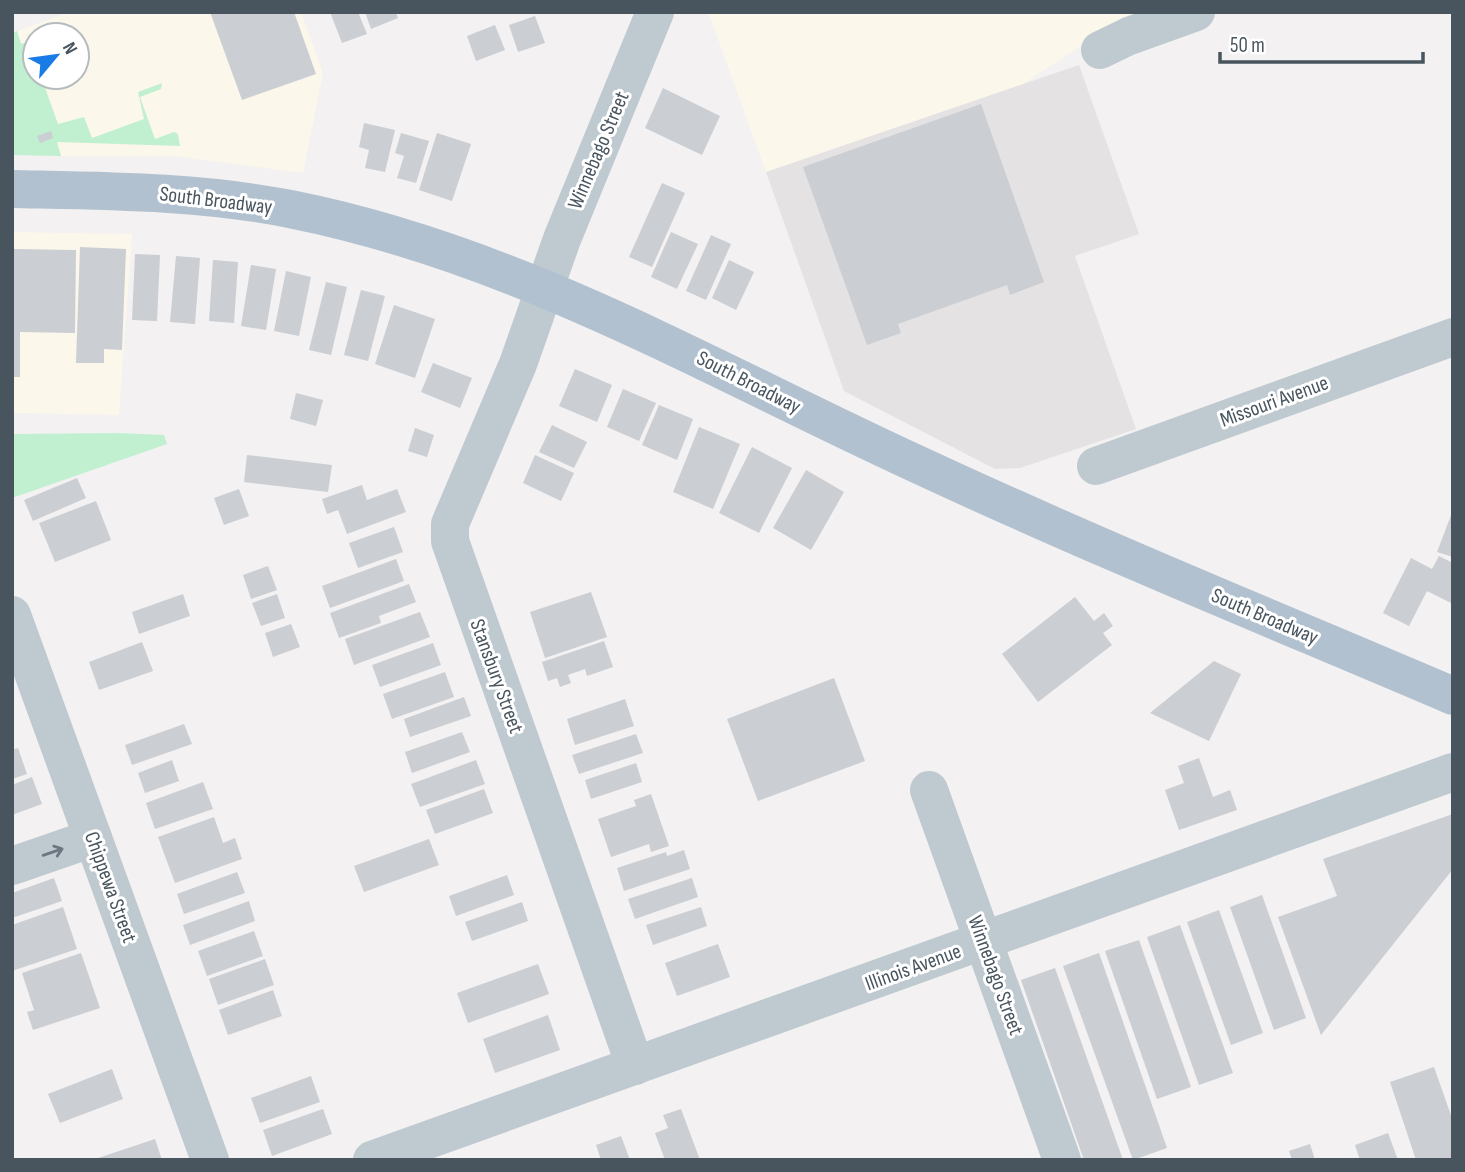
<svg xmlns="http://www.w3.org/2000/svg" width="1465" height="1172" font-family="'Sofia Sans Condensed',sans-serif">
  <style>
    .commercial { fill: #fcf7eb; fill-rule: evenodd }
    .education { fill: #e4e2e3 }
    .green { fill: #c0f0d0 }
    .building { fill: #cbced3 }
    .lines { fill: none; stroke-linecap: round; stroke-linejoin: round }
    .minor { stroke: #bfc9d0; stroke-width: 38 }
    .major { stroke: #b1c1cf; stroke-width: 38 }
    .oneway { stroke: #6c7881 }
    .labels { text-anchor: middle; stroke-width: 6; stroke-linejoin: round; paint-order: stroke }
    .street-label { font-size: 21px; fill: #48555f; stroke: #fff }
  </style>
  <rect width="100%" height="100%" fill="#f3f1f1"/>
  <!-- commercial -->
  <g class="commercial">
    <path d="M69,12H301L323,73L303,173L174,156H61L17,31ZM35,35H77V77H35Z"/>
    <path d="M704,12H1152L1108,28L1020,86L766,172L709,14Z"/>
    <path d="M12,232L132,234L119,415L12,413Z"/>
  </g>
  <!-- education -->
  <path class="education" d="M1079,65L1139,234L1075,256L1136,429L1020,468L995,469L844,391L766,172Z"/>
  <!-- green -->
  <g class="green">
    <path d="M17,31L21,44L35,39V77H55L43,82L58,124L84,117L92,138L144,119L138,92L162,83L161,89L140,97L155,139L174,132L178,134L180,146L57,142L61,156L12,155V33Z"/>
    <path d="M118,433L164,435L167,444L12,498V434Z"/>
  </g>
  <!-- building -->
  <g class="building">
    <path d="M210,12H294L316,74L242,100Z"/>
    <path d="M330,12H358L367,34L342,43Z"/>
    <path d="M365,12H396L398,18L371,29Z"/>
    <path d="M535,16L545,43L518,52L509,25Z"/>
    <path d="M495,25L505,50L476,61L467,36Z"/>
    <path d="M663,88L720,116L702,155L645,128Z"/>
    <path d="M981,104L1044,282L1010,295L1007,285L898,324L901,333L867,345L803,167Z"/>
    <path d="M364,123L395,130L385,172L365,168L369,150L359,147Z"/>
    <path d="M51,131L53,138L40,143L37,136Z"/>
    <path d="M401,133L429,141L416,183L397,178L404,156L395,153Z"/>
    <path d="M437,133L471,144L452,201L419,190Z"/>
    <path d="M662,183L685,193L652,267L629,257Z"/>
    <path d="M671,232L698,244L677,289L651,277Z"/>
    <path d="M711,235L731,244L706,300L686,291Z"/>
    <path d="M80,247L126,249L122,350L104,349V363H76Z"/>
    <path d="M12,249L76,250L75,333L20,332V377H12Z"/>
    <path d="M135,254L160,255L157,321L132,320Z"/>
    <path d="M176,256L200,258L195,324L170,322Z"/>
    <path d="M213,260L238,262L234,323L209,321Z"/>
    <path d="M729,260L754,272L736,310L712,298Z"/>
    <path d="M251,265L276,269L266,330L241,326Z"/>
    <path d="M286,271L311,277L299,336L274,331Z"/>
    <path d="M326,282L347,287L331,355L309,350Z"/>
    <path d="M361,290L385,296L368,361L344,355Z"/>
    <path d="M394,305L435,319L415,378L375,364Z"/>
    <path d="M433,363L472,378L460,408L421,392Z"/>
    <path d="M575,369L612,385L597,422L559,406Z"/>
    <path d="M623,389L656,403L639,441L607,427Z"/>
    <path d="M296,393L323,400L316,426L290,419Z"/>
    <path d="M659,405L693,419L677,460L642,445Z"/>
    <path d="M552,425L587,442L574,468L539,452Z"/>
    <path d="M699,427L740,444L713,509L673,492Z"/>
    <path d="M415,428L434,435L427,457L408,451Z"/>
    <path d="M752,447L792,468L759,533L719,513Z"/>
    <path d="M247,455L332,465L328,492L244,482Z"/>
    <path d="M535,455L574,473L561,501L523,483Z"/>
    <path d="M806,470L844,492L811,550L773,528Z"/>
    <path d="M77,478L86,498L33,521L24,500Z"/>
    <path d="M362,485L367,500L397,489L406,512L347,534L338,510L327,514L322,499Z"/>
    <path d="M239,489L249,516L224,525L214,498Z"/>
    <path d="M96,501L111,540L55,562L39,523Z"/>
    <path d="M1453,510V557L1437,552Z"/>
    <path d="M394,527L403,552L358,568L349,543Z"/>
    <path d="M1439,556L1453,563V604L1427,591L1409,626L1383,613L1411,558L1432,569Z"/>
    <path d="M396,559L404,581L330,608L322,586Z"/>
    <path d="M268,566L277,590L251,599L243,575Z"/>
    <path d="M409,584L416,602L379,616L381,623L339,638L330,613Z"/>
    <path d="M591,592L607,637L545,658L530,612Z"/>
    <path d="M183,594L190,616L139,634L132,612Z"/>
    <path d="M277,594L285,618L261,626L252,603Z"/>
    <path d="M1075,597L1094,621L1104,613L1113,626L1103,633L1112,645L1038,702L1002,654Z"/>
    <path d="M420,612L430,637L354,665L345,639Z"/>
    <path d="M291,624L300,647L273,657L265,633Z"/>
    <path d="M604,641L613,667L587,676L585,669L568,675L571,683L560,687L557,678L548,681L542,662Z"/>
    <path d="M142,642L153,671L99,690L89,662Z"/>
    <path d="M433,643L441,665L380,687L372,665Z"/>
    <path d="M1214,661L1241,674L1209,741L1150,713Z"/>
    <path d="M445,672L454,697L392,719L383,694Z"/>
    <path d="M834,678L865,761L758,801L727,719Z"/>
    <path d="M464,697L471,716L410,737L404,719Z"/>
    <path d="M625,699L634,726L575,745L567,719Z"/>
    <path d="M184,724L192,744L132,765L125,745Z"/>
    <path d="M462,732L470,752L412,773L405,752Z"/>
    <path d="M636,734L643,753L579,774L572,755Z"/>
    <path d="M18,748L27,774L12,779V750Z"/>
    <path d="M1199,758L1213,797L1230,790L1237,810L1179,830L1165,790L1184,783L1178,766Z"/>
    <path d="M172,760L179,781L145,793L138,773Z"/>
    <path d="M476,760L485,784L420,807L411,784Z"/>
    <path d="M636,763L642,782L591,799L585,780Z"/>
    <path d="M32,777L42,804L12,815V785Z"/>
    <path d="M203,782L213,809L155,829L146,803Z"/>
    <path d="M484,789L493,813L435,834L426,810Z"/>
    <path d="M651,794L669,846L651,852L649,844L611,857L598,819L636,806L634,800Z"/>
    <path d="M1453,814V869L1321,1035L1278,917L1337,896L1323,859Z"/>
    <path d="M214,817L223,843L235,838L242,859L175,883L158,837Z"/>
    <path d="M429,839L439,865L364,892L354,866Z"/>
    <path d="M684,850L690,869L624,891L617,868L666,852L667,856Z"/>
    <path d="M237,872L245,893L184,914L177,894Z"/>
    <path d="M507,875L514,895L456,916L449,896Z"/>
    <path d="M54,878L62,901L12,918V893Z"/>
    <path d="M692,878L698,897L635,919L628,899Z"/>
    <path d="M1262,895L1306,1018L1274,1030L1230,907Z"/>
    <path d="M249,901L255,921L190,945L183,925Z"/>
    <path d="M522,902L528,921L472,941L465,922Z"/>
    <path d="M63,907L77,949L12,971V925Z"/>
    <path d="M701,907L707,926L653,945L646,925Z"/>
    <path d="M1219,910L1263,1033L1231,1045L1187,922Z"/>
    <path d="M1180,925L1233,1073L1199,1085L1147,937Z"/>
    <path d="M254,931L263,956L207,976L198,951Z"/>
    <path d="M1139,940L1191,1087L1157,1099L1105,951Z"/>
    <path d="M718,944L730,977L677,996L665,963Z"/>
    <path d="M81,953L100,1008L33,1030L27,1012L34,1010L22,973Z"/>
    <path d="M1099,953L1167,1148L1133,1160L1063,966Z"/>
    <path d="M265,959L274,985L218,1005L209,979Z"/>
    <path d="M538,964L549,994L468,1023L457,993Z"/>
    <path d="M1055,968L1123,1160H1084L1021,980Z"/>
    <path d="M273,990L282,1016L228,1035L219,1010Z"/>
    <path d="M548,1015L560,1050L495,1073L483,1039Z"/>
    <path d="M1434,1067L1453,1121V1160H1416L1390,1082Z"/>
    <path d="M112,1069L123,1099L60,1123L48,1094Z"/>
    <path d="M311,1076L320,1102L260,1123L251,1098Z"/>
    <path d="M323,1109L332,1134L272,1156L263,1130Z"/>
    <path d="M681,1109L700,1160H665L655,1133L668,1128L663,1115Z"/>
    <path d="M1388,1133L1398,1160H1360L1355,1145Z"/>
    <path d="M621,1136L630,1160H601L596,1145Z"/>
    <path d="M155,1139L162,1160H95V1159Z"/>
    <path d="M1310,1144L1315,1160H1292L1289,1151Z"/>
  </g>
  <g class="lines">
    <!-- minor -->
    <g class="minor">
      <path d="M1100,50L1129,36L1196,12"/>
      <path d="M1096,466L1453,337"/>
      <path d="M12,615L210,1160"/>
      <path d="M929,790L1062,1160"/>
      <path d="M12,866L93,838"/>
      <path d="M635,1066L450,541V524L518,364L562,239L655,12"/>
      <path d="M372,1160L1453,772"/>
    </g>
    <!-- major -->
    <path class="major" d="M12,189C106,191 198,191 290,209C517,254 712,370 919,465C1095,547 1275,620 1453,696"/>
  </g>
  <!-- one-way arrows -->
  <defs><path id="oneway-shaft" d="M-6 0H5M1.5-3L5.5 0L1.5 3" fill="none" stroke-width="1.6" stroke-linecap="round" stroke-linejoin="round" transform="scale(1.75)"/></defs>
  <use class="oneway" href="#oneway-shaft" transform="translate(53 852) rotate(-19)"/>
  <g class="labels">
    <!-- street labels -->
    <g class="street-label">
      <text transform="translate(598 150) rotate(-67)" y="7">Winnebago Street</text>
      <text transform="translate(216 200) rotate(7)" y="7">South Broadway</text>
      <text transform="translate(749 382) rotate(27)" y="7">South Broadway</text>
      <text transform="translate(1274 401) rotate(-20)" y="7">Missouri Avenue</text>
      <text transform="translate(1265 616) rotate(23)" y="7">South Broadway</text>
      <text transform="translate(497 676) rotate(70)" y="7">Stansbury Street</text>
      <text transform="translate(111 887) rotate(70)" y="7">Chippewa Street</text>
      <text transform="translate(913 967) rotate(-20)" y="7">Illinois Avenue</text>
      <text transform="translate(996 975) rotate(70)" y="7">Winnebago Street</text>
    </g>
  </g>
  <!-- border -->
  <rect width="1465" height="1172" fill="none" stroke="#48555f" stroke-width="28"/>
  <!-- north arrow -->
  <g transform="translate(56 56) rotate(61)"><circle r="33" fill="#ffffff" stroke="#b6bbbf" stroke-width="2"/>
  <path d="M0-5L12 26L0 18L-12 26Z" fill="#187be6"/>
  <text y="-10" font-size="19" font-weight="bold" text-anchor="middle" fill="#48555f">N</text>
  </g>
  <!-- scale -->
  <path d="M1220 52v10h203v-10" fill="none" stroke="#48555f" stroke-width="3.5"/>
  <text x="1230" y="52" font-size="21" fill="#48555f" stroke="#ffffff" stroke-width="5" paint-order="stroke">50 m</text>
</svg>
